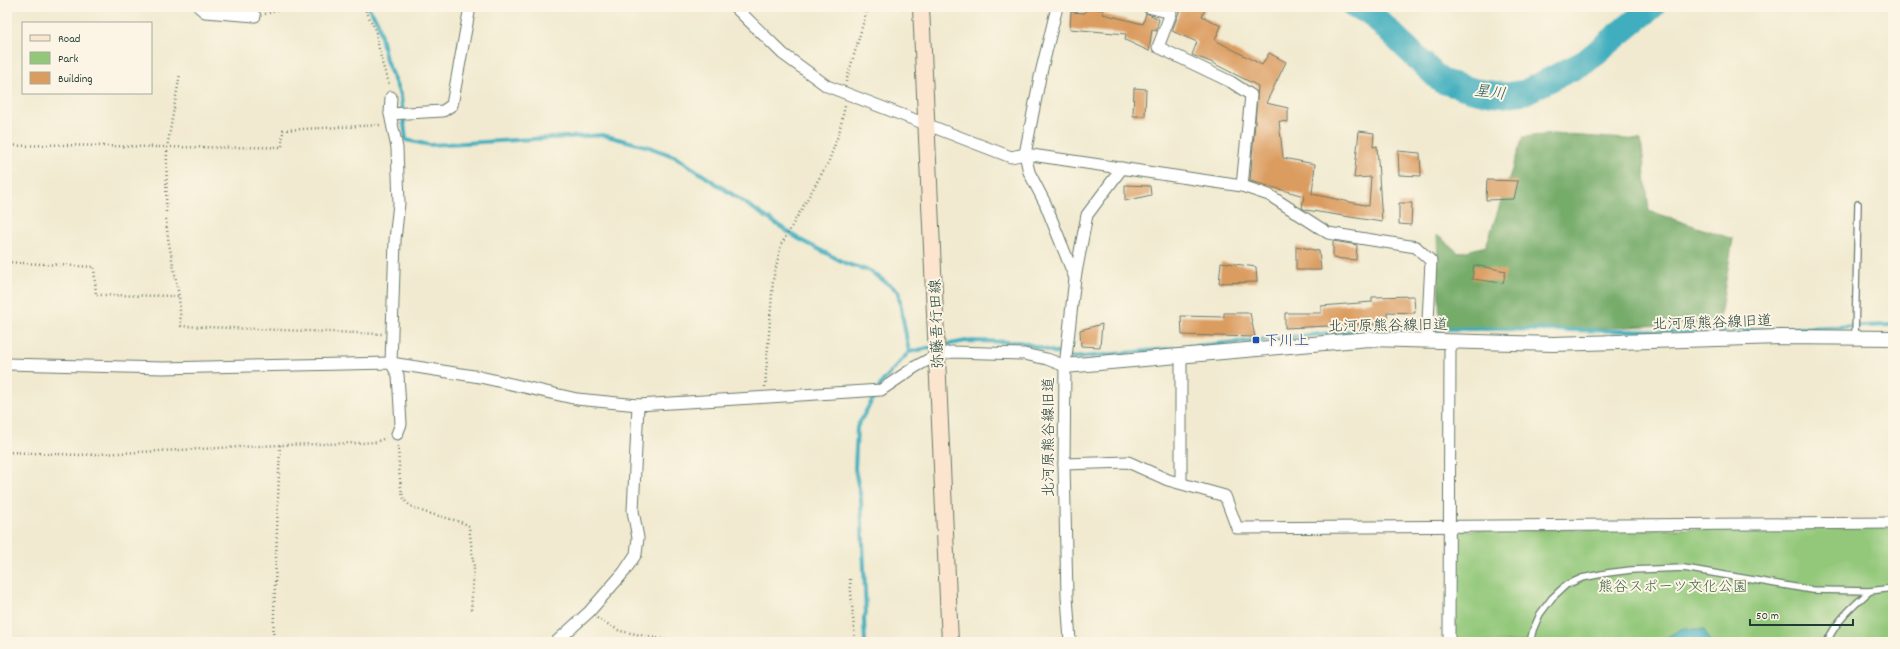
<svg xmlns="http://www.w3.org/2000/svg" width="1900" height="649" font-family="Dekko,'Klee One',sans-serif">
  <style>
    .green { fill: #93c87a; stroke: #598257 }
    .forest { fill: #76ac6a; stroke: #4a744f }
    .water { fill: #40aebe; stroke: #307679 }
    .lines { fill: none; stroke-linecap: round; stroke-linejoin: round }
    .stream { stroke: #40aebe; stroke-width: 4 }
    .river { stroke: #40aebe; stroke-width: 25 }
    .building { fill: #db9c60 }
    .service-casing { stroke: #687a6b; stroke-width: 8 }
    .minor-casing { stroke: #687a6b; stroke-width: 13 }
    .tertiary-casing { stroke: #687a6b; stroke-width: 16 }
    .secondary-casing { stroke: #687a6b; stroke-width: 18 }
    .path { stroke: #687a6b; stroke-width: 2.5; stroke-dasharray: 1 3; stroke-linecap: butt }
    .service { stroke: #fff; stroke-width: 5.5 }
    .minor { stroke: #fff; stroke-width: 11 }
    .tertiary { stroke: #fff; stroke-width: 14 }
    .secondary { stroke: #fce5cf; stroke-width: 16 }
    .transit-dot { fill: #1a4fb4; stroke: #fcf5e5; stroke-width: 1.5 }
    .labels { text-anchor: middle; stroke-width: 4; stroke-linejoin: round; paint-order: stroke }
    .street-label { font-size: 15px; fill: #1f3d34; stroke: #fcf5e5 }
    .transit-label { font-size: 15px; fill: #164399; stroke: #fcf5e5; text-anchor: start }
    .park-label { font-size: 15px; fill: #3c6046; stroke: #fcf5e5 }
    .water-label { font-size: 16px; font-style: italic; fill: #295f5d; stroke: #fcf5e5 }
  </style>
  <rect width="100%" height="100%" fill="#fcf5e5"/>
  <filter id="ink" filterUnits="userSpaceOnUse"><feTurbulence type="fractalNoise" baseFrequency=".025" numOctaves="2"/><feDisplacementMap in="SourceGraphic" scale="8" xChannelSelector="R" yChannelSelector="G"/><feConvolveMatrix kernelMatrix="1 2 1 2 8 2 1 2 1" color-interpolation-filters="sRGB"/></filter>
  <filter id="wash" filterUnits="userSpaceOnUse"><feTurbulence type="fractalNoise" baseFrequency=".012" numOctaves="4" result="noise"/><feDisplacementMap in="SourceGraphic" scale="16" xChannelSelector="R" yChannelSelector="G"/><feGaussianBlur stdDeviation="0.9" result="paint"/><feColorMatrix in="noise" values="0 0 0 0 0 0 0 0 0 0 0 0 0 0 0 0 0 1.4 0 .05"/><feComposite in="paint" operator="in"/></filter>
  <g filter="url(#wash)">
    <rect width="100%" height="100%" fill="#f1ead0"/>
    <!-- green -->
    <path class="green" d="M1893,528V642H1454L1453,530Z"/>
    <!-- forest -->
    <path class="forest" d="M1553,134L1641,140L1649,211L1733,239L1719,322L1553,331L1440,330L1437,235L1459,253L1486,246L1523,137Z"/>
    <!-- water -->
    <path class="water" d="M1683,628L1704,630L1710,642H1658Z"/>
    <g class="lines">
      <!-- stream -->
      <g class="stream">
        <path d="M368,7L378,22L386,60L401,97L406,140L430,145L603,135L649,147L676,157L799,239L847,264L870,271L898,291L909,352"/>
        <path d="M940,346L966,341L1020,342L1074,358L1343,332L1457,328L1687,332L1893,325"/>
        <path d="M865,642L864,618L866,613L861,499L855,469L857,427L883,381L909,352L933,347"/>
      </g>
      <!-- river -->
      <path class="river" d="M1355,7L1369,12L1441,81L1476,91L1506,95L1525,92L1585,62L1652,7"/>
    </g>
    <g id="blocks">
      <!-- building -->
      <g class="building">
        <path d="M1086,7L1104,10L1103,14L1143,24L1146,13L1159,19L1156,31L1152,29L1149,51L1125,40L1126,34L1070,29L1071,12L1085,13Z"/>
        <path d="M1181,7H1206L1202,16L1221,26L1215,40L1262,65L1269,53L1286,62L1266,103L1288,108V122L1279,121L1283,158L1315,164L1312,194L1369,206L1371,177L1354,178L1359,131L1374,133L1373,147L1377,146L1382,222L1306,210L1302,208L1304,196L1250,181L1258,86L1211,62L1192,55L1197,42L1172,31Z"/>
        <path d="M1134,88L1146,89L1145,116H1133Z"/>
        <path d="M1398,151L1420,153L1421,176L1399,175Z"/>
        <path d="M1487,180L1518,181L1514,199L1486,200Z"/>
        <path d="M1125,185L1150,186L1151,195L1125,201Z"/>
        <path d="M1399,203H1412L1411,225L1399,224Z"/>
        <path d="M1333,241L1357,245L1356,260L1333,258Z"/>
        <path d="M1296,246L1319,251L1321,270H1296Z"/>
        <path d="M1221,262L1256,267L1257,282L1219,283Z"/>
        <path d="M1474,265L1506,271L1503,283L1472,279Z"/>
        <path d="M1414,296L1415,313L1387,312L1388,325L1371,324L1285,328V313H1321V306L1372,302V297Z"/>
        <path d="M1224,313H1250L1255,337L1182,335L1181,316L1224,317Z"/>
        <path d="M1102,324L1100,347L1081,346L1080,330Z"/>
      </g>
    </g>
  </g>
  <g filter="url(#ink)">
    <use href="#blocks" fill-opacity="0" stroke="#687a6b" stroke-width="1"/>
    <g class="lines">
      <defs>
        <g id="service">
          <path d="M1855,337L1858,204"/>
          <path d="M1530,642L1533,630L1540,614L1552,598L1566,585L1582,578L1607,573L1631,570L1684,568L1812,590L1870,591L1893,588"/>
          <path d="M1827,642C1836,621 1853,606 1870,591"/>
        </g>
        <g id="minor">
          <path d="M199,7L205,12L255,16"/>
          <path d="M735,7L783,54L827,86L1011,157L1025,154L1242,186L1269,195L1328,233L1416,247L1431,261L1427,341"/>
          <path d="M1057,7L1040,77L1025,154L1029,172L1045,203L1075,278L1065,366L1064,464L1067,596L1070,642"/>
          <path d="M1148,7L1171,13L1158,47L1231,82L1251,95L1242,186"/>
          <path d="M391,97L390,114L397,148L399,203L395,240L391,363L398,375L401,424L397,434"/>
          <path d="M390,114L443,111L452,105L470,7"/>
          <path d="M1075,278L1087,215L1122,168"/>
          <path d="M7,364L163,368L391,363L480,377L577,399L638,405L881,390L915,367L937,355L952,352L1024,354L1047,359L1065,366"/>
          <path d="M1064,464L1128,462L1168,480L1225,496L1237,528L1893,523"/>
          <path d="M1181,483V355"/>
          <path d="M556,642L589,612L624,572L636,554L638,538L633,511L638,405"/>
          <path d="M1449,642L1450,341"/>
        </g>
        <path id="tertiary" d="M1065,366L1369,339L1553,344L1781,337L1893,338"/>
        <path id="secondary" d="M921,7L950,642"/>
      </defs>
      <!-- service casing -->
      <use href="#service" class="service-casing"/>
      <!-- minor casing -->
      <use href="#minor" class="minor-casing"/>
      <!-- tertiary casing -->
      <use href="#tertiary" class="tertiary-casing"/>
      <!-- secondary casing -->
      <use href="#secondary" class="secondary-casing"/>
      <!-- path -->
      <g class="path">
        <path d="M364,7L375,29L382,63L390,86"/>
        <path d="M894,7L907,9"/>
        <path d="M265,14L290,7"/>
        <path d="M846,82L868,7"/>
        <path d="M7,145C26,147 46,144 65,145C137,147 209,148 282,147L283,130L380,125"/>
        <path d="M166,212L167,148L180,74"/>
        <path d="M166,219L168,238L179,296"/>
        <path d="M7,262L94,267L96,295L179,296L181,326L382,334"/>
        <path d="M765,387L773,280L781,245L829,161L839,133L845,106"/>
        <path d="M398,446C399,457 399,489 404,499C413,515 453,516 469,526L474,567L471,611"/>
        <path d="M7,452L80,455L280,445L361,443L375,442L386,438"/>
        <path d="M850,579L855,642"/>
        <path d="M597,618L620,631L677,642"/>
        <path d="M273,642L280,445"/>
      </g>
      <!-- service -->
      <use href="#service" class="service"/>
      <!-- minor -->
      <use href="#minor" class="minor"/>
      <!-- tertiary -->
      <use href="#tertiary" class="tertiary"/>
      <!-- secondary -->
      <use href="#secondary" class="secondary"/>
    </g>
  </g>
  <!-- markers -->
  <rect class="transit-dot" x="1252" y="336" width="8" height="8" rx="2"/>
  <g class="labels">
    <!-- street labels -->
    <g class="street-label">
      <text transform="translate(1712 322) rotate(-2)" y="5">北河原熊谷線旧道</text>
      <text transform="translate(936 324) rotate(-92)" y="5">弥藤吾行田線</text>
      <text transform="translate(1388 325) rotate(-1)" y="5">北河原熊谷線旧道</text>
      <text transform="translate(1048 437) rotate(-90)" y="5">北河原熊谷線旧道</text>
    </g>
    <!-- transit labels -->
    <g class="transit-label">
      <text x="1264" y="345">下川上</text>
    </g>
    <!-- park labels -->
    <g class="park-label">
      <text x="1673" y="591">熊谷スポーツ文化公園</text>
    </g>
    <!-- water labels -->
    <g class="water-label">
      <text transform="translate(1490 91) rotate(7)" y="6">星川</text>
    </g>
  </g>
  <!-- margin -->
  <rect width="1900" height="649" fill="none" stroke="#fcf5e5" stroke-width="24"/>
  <!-- legend -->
  <rect x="22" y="22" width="130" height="72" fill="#fcf5e5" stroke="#a4ab9e"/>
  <rect x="30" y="35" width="20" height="6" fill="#fce5cf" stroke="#a4ab9e"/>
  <text x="58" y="42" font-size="12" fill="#1f3d34">Road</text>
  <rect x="30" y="52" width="20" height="12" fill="#93c87a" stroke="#a4ab9e"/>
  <text x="58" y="62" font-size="12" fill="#1f3d34">Park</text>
  <rect x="30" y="72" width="20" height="12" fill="#db9c60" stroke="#a4ab9e"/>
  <text x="58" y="82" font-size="12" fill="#1f3d34">Building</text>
  <!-- scale -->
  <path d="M1750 619v6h103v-6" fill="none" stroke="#1f3d34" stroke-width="2"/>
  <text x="1756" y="619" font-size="12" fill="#1f3d34" stroke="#fcf5e5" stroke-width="3" paint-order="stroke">50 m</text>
</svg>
